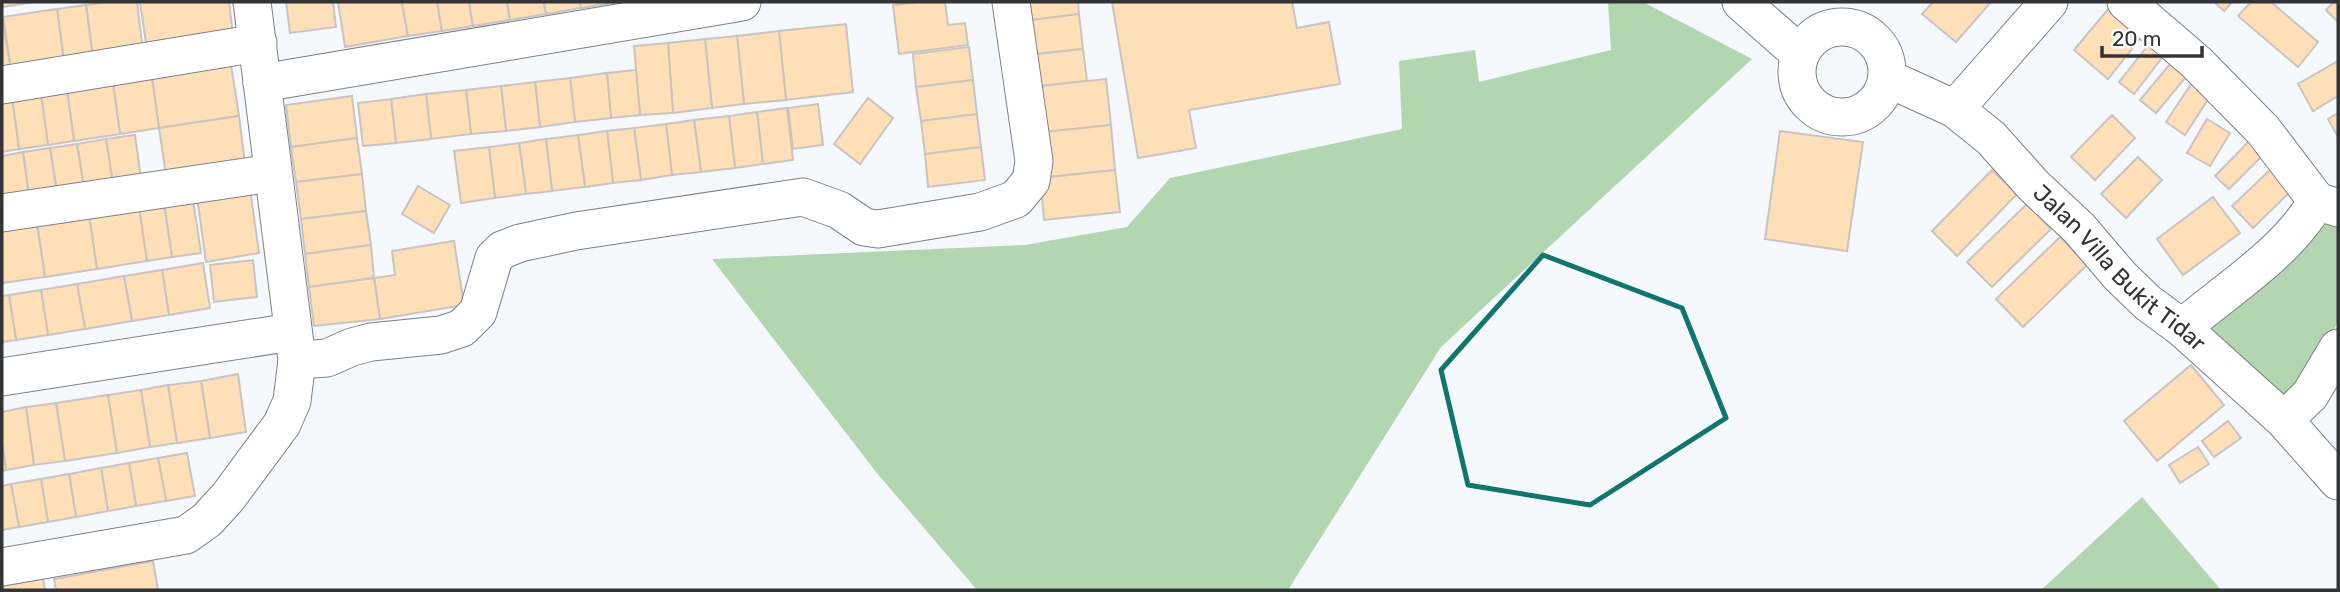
<svg xmlns="http://www.w3.org/2000/svg" width="2340" height="592" font-family="Rubik,sans-serif">
  <style>
    .green { fill: #b2d7b0 }
    .building { fill: #ffdfb8; stroke: #c8c5c0; stroke-width: 2 }
    .lines { fill: none; stroke-linecap: round; stroke-linejoin: round }
    .minor-casing { stroke: #7d8185; stroke-width: 39 }
    .minor { stroke: #fff; stroke-width: 37 }
    .marked { fill: none; stroke: #0f766e; stroke-width: 5; stroke-linejoin: round }
    .labels { text-anchor: middle; stroke-width: 5; stroke-linejoin: round; paint-order: stroke }
    .street-label { font-size: 23px; fill: #333436; stroke: #fff }
  </style>
  <rect width="100%" height="100%" fill="#f5f9fd"/>
  <!-- green -->
  <g class="green">
    <path d="M1608,2H1643L1752,59L1441,347L1288,590H977L876,472L712,259L1025,245L1127,227L1170,178L1402,129L1399,61L1475,50L1479,82L1611,50Z"/>
    <path d="M2323,219L2338,228V322L2315,361L2283,396L2209,329Z"/>
    <path d="M2142,497L2221,590H2041Z"/>
  </g>
  <!-- building -->
  <g class="building">
    <path d="M2,2H35L2,7Z"/>
    <path d="M109,2H137L143,51L93,58L86,5Z"/>
    <path d="M140,2H229L234,43L148,56Z"/>
    <path d="M286,2H333L336,27L290,33Z"/>
    <path d="M338,2H402L408,36L345,47Z"/>
    <path d="M402,2H437L442,31L408,36Z"/>
    <path d="M437,2H469L473,26L442,31Z"/>
    <path d="M469,2H507L510,20L473,26Z"/>
    <path d="M507,2H544L546,14L510,20Z"/>
    <path d="M544,2H580L581,8L546,14Z"/>
    <path d="M580,2H620L581,8Z"/>
    <path d="M919,2H945L948,25L965,23L968,45L899,54L893,5Z"/>
    <path d="M1022,2H1078L1079,14L1024,21Z"/>
    <path d="M1112,2H1292L1297,28L1329,22L1340,84L1189,110L1196,148L1138,158Z"/>
    <path d="M1933,2H1991L1956,42L1922,14Z"/>
    <path d="M2114,2L2151,25L2108,79L2074,50Z"/>
    <path d="M2214,2H2232L2224,11Z"/>
    <path d="M2251,2H2271L2318,42L2298,67L2238,16Z"/>
    <path d="M2334,2H2338V22L2326,10Z"/>
    <path d="M86,5L93,58L64,62L57,9Z"/>
    <path d="M57,9L64,62L11,70L3,17Z"/>
    <path d="M1079,14L1083,49L1027,55L1024,21Z"/>
    <path d="M2,17L11,70L2,71Z"/>
    <path d="M846,24L853,92L786,100L779,31Z"/>
    <path d="M779,31L786,100L744,104L737,36Z"/>
    <path d="M2157,34L2172,45L2134,94L2119,82Z"/>
    <path d="M737,36L744,104L712,108L705,39Z"/>
    <path d="M705,39L712,108L673,113L668,43Z"/>
    <path d="M668,43L673,113L640,115L634,46Z"/>
    <path d="M969,47L973,80L916,87L913,54Z"/>
    <path d="M1083,49L1087,81L1031,87L1027,55Z"/>
    <path d="M2180,52L2196,65L2156,113L2140,100Z"/>
    <path d="M230,58L239,116L159,128L151,70Z"/>
    <path d="M2338,61V96L2313,111L2298,84Z"/>
    <path d="M2201,69L2216,87L2185,135L2166,122Z"/>
    <path d="M151,70L159,128L120,134L112,76Z"/>
    <path d="M636,70L640,115L611,118L607,73Z"/>
    <path d="M607,73L611,118L575,122L570,78Z"/>
    <path d="M112,76L120,134L74,141L66,83Z"/>
    <path d="M570,78L575,122L540,127L535,82Z"/>
    <path d="M1106,79L1111,125L1035,133L1031,87Z"/>
    <path d="M973,80L977,114L921,121L916,87Z"/>
    <path d="M535,82L540,127L506,131L501,86Z"/>
    <path d="M66,83L74,141L48,145L40,87Z"/>
    <path d="M501,86L506,131L471,134L466,90Z"/>
    <path d="M40,87L48,145L19,149L11,91Z"/>
    <path d="M466,90L471,134L431,139L426,94Z"/>
    <path d="M11,91L19,149L2,152V93Z"/>
    <path d="M426,94L431,139L396,143L391,99Z"/>
    <path d="M352,96L357,138L291,147L286,105Z"/>
    <path d="M868,98L893,118L860,164L834,144Z"/>
    <path d="M391,99L396,143L363,146L358,103Z"/>
    <path d="M818,104L823,145L793,149L788,108Z"/>
    <path d="M787,108L793,160L763,164L757,112Z"/>
    <path d="M757,112L763,164L735,168L729,116Z"/>
    <path d="M2338,113V137L2328,119Z"/>
    <path d="M977,114L981,147L925,154L921,121Z"/>
    <path d="M2112,115L2135,138L2095,180L2071,157Z"/>
    <path d="M239,116L246,171L167,182L159,128Z"/>
    <path d="M729,116L735,168L701,172L694,120Z"/>
    <path d="M2207,119L2230,133L2210,166L2187,153Z"/>
    <path d="M694,120L701,172L672,175L666,124Z"/>
    <path d="M666,124L672,175L641,180L634,128Z"/>
    <path d="M1111,125L1115,170L1040,178L1035,133Z"/>
    <path d="M634,128L641,180L613,183L607,131Z"/>
    <path d="M607,131L613,183L585,187L578,135Z"/>
    <path d="M1780,131L1863,142L1847,251L1765,239Z"/>
    <path d="M2259,131L2273,145L2229,189L2215,176Z"/>
    <path d="M135,135L142,186L114,190L106,139Z"/>
    <path d="M578,135L585,187L552,191L546,139Z"/>
    <path d="M357,138L362,174L296,182L291,147Z"/>
    <path d="M106,139L114,190L85,195L77,144Z"/>
    <path d="M546,139L552,191L526,194L519,143Z"/>
    <path d="M519,143L526,194L495,198L489,147Z"/>
    <path d="M77,144L85,195L58,199L50,148Z"/>
    <path d="M489,147L495,198L461,203L454,151Z"/>
    <path d="M981,147L985,180L928,187L925,154Z"/>
    <path d="M50,148L58,199L30,204L23,152Z"/>
    <path d="M23,152L30,204L2,208V156Z"/>
    <path d="M2138,157L2162,180L2126,218L2101,194Z"/>
    <path d="M1115,170L1120,212L1044,220L1040,178Z"/>
    <path d="M1992,170L2017,194L1957,256L1932,231Z"/>
    <path d="M2270,170L2290,192L2253,228L2232,206Z"/>
    <path d="M362,174L366,211L301,219L296,182Z"/>
    <path d="M418,186L450,205L434,233L402,214Z"/>
    <path d="M250,189L259,253L206,262L197,197Z"/>
    <path d="M2213,197L2240,233L2183,275L2157,239Z"/>
    <path d="M193,200L201,253L172,257L164,204Z"/>
    <path d="M164,204L172,257L147,261L139,208Z"/>
    <path d="M2027,204L2051,229L1992,287L1967,262Z"/>
    <path d="M139,208L147,261L97,269L89,215Z"/>
    <path d="M366,211L371,245L305,254L301,219Z"/>
    <path d="M89,215L97,269L45,277L37,224Z"/>
    <path d="M37,224L45,277L2,283V229Z"/>
    <path d="M2060,237L2087,265L2023,327L1996,299Z"/>
    <path d="M454,241L464,305L380,319L374,278L395,275L392,251Z"/>
    <path d="M371,245L374,278L309,287L305,254Z"/>
    <path d="M253,260L257,297L214,302L210,265Z"/>
    <path d="M203,263L210,308L169,315L162,270Z"/>
    <path d="M162,270L169,315L132,321L124,276Z"/>
    <path d="M124,276L132,321L85,329L77,284Z"/>
    <path d="M374,278L380,319L314,326L309,287Z"/>
    <path d="M77,284L85,329L48,335L41,290Z"/>
    <path d="M41,290L48,335L16,340L9,295Z"/>
    <path d="M9,295L16,340L2,342V296Z"/>
    <path d="M2191,365L2224,405L2157,461L2124,421Z"/>
    <path d="M238,374L246,432L210,438L201,381Z"/>
    <path d="M201,381L210,438L177,443L168,385Z"/>
    <path d="M168,385L177,443L150,447L141,390Z"/>
    <path d="M141,390L150,447L117,453L108,395Z"/>
    <path d="M108,395L117,453L65,461L56,403Z"/>
    <path d="M56,403L65,461L34,465L26,407Z"/>
    <path d="M26,407L34,465L6,470L2,442V412Z"/>
    <path d="M2228,421L2241,438L2214,457L2202,441Z"/>
    <path d="M2,442L6,470L2,471Z"/>
    <path d="M2198,447L2209,464L2180,483L2169,465Z"/>
    <path d="M187,453L195,496L166,501L158,458Z"/>
    <path d="M158,458L166,501L136,506L129,463Z"/>
    <path d="M129,463L136,506L108,511L101,468Z"/>
    <path d="M101,468L108,511L76,517L69,474Z"/>
    <path d="M69,474L76,517L48,522L41,479Z"/>
    <path d="M41,479L48,522L19,527L11,484Z"/>
    <path d="M11,484L19,527L2,530V486Z"/>
    <path d="M153,561L158,590H56L54,579Z"/>
    <path d="M43,578L45,590H2V586Z"/>
  </g>
  <g class="lines">
    <defs>
      <g id="minor">
        <path d="M1741,2L1800,54"/>
        <path d="M2126,2L2196,62L2263,130L2317,201L2338,208"/>
        <circle cx="1842" cy="72" r="45"/>
        <path id="s1" d="M1887,78L1955,109L1991,138L2034,186L2079,228L2120,276L2148,303L2182,328L2284,420L2338,481"/>
        <path d="M262,83L742,2"/>
        <path d="M2,85L258,43"/>
        <path d="M1955,109L2049,2"/>
        <path d="M2,213L272,173"/>
        <path d="M2182,328C2227,289 2286,254 2317,201"/>
        <path d="M297,360L327,358L352,347L371,342L441,335L462,328L478,312L494,258L502,250L520,243L576,231L803,197L839,210L864,227L878,229L980,212L1016,199L1031,181L1034,161L1011,2"/>
        <path d="M2,377L292,332"/>
        <path d="M2284,420L2310,395L2338,348"/>
        <path d="M2,567L186,535L207,520L228,497L282,424L292,401L297,360L252,2"/>
      </g>
    </defs>
    <!-- minor casing -->
    <use href="#minor" class="minor-casing"/>
    <!-- minor -->
    <use href="#minor" class="minor"/>
  </g>
  <!-- marked area -->
  <path class="marked" d="M1543,255L1682,308L1726,418L1590,505L1468,485L1441,370Z"/>
  <g class="labels">
    <!-- street labels -->
    <g class="street-label">
      <text dy="8" stroke="none"><textPath href="#s1" startOffset="304">Jalan Villa Bukit Tidar</textPath></text>
    </g>
  </g>
  <!-- border -->
  <rect width="2340" height="592" fill="none" stroke="#333436" stroke-width="7"/>
  <!-- scale -->
  <path d="M2102 46v10h100v-10" fill="none" stroke="#333436" stroke-width="3.5"/>
  <text x="2112" y="46" font-size="21" fill="#333436" stroke="#ffffff" stroke-width="5" paint-order="stroke">20 m</text>
</svg>
